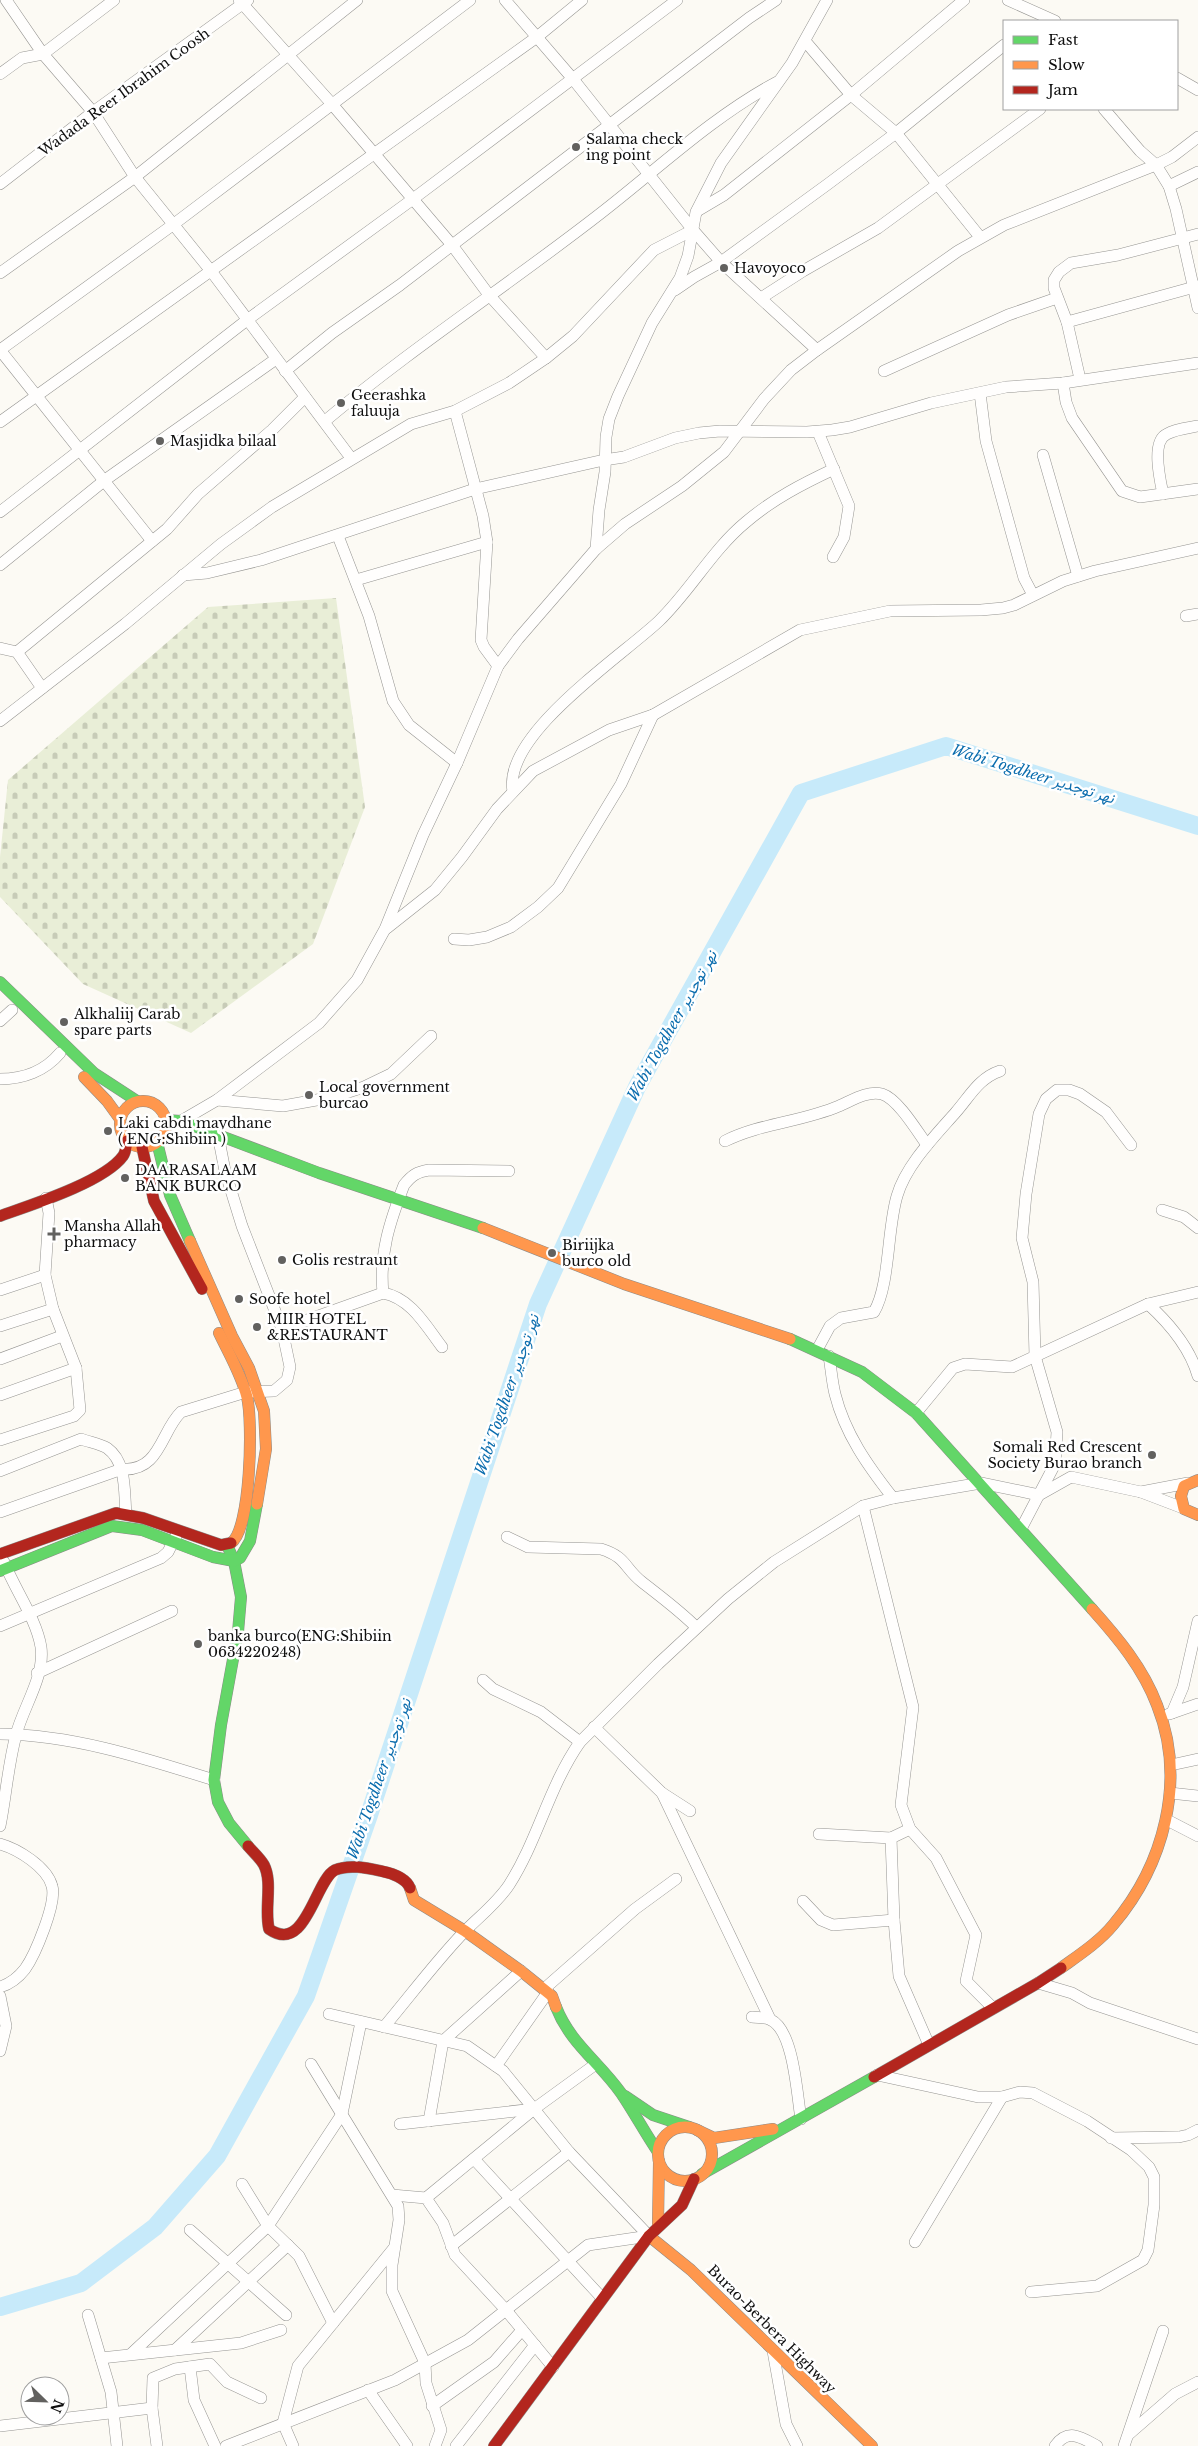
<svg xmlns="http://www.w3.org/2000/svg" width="1198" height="2446" font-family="'Libre Baskerville',Vazirmatn,serif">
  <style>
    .cemetery { fill: url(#cemetery-stones) }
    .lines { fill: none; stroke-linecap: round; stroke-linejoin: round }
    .river { stroke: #c7eafa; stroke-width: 18 }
    .street-casing { stroke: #969592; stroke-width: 12 }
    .fast-casing { stroke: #8c8b89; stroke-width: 12 }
    .slow-casing { stroke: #8c8b89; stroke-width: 12 }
    .jam-casing { stroke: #8c8b89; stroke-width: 12 }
    .street { stroke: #fffefd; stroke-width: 11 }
    .fast { stroke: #63d668; stroke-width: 11 }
    .slow { stroke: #ff974d; stroke-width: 11 }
    .jam { stroke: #b3261e; stroke-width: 11 }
    .poi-dot { fill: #62615f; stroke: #fff; stroke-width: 2 }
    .labels { text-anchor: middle; stroke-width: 5; stroke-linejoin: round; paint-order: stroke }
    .street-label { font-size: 14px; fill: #0f0f0f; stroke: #fff }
    .poi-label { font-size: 14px; fill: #0f0f0f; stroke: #fff; text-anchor: start }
    .water-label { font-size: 15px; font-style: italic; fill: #0b6dae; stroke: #fff }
  </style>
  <defs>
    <pattern id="cemetery-stones" width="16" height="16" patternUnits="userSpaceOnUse" patternTransform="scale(1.25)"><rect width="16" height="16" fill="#e9eed7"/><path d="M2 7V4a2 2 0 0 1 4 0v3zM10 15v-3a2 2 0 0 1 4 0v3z" fill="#c7cbb7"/></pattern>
  </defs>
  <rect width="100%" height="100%" fill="#fcfaf4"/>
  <!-- cemetery -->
  <path class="cemetery" d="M336,598L365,807L313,944L191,1033L83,984L0,897V857L8,780L208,607Z"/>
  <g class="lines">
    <!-- river -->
    <path class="river" d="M0,2307L81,2283L155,2227L217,2156L306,1996L369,1815L538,1304L637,1087L801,793L946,746L1198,826"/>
    <defs>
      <g id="street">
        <path d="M6,0L43,54L93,112L135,177L211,271L351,458"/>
        <path d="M239,0L331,103L452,245L489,295L546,358"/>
        <path d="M505,0L573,79L693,230L721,262L817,350"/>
        <path d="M1008,0L1055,21"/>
        <path d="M805,41L851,95L896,133L980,237"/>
        <path d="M0,74L22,58L43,54L114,0"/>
        <path d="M1177,78L1198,90"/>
        <path d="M1104,109L1140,151L1156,165L1169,186L1176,209L1198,308"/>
        <path d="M0,184L93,112L248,0"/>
        <path d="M1169,186L1198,172"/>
        <path d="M697,211L724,195L851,95L964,0"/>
        <path d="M0,273L135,177L357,0"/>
        <path d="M675,290L694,277L721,262L828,184L896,133L1004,45"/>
        <path d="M761,298L803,271L878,228L1040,109"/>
        <path d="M1067,322L1198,286"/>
        <path d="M0,350L174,224L470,0"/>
        <path d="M0,350L152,541"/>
        <path d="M285,371L332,333L400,285L749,18L776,0"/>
        <path d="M884,371L1008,315L1057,298"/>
        <path d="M1080,379L1067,322L1054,288V280L1059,272L1071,263L1118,255L1198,234"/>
        <path d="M1063,383L1066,402L1072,418L1122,491L1140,497L1198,489"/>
        <path d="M980,393L986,441L1024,578L1033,595"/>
        <path d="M455,411L483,516L487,542L481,640L484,647L498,666"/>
        <path d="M325,421C413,347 510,284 601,213C659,168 712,117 777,82"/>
        <path d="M0,422L537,37L582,0"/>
        <path d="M818,432L849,506L844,537L833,557"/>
        <path d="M1043,455L1078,576"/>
        <path d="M1163,494C1160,480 1151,441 1167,434C1176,429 1188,428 1198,426"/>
        <path d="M0,512L247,320L413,199L677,0"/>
        <path d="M338,536L369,616L393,701L409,725L457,763"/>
        <path d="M596,549L599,510L605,472L606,437L609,419L618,396L652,323L680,278L688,256L696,212L721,163L792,63L827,0"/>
        <path d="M0,565L105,480L276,359"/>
        <path d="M183,575L207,573L261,560L475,489L604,460L624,457L675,438L699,433L720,431L807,432L832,430L850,427L931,403L1006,387L1063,383L1198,363"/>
        <path d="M356,580L487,542"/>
        <path d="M1186,616L1198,614"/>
        <path d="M0,648L17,652L42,688"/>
        <path d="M17,652L167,529L198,494L272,430L305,397"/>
        <path d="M0,721L125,624L221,544L272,507L411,424L455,411L509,383L546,358L573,336L654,250L693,230"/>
        <path d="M513,791C502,735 622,656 659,621C691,590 712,550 746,522C773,499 802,484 834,469"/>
        <path d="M387,928L435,890L462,857L497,809L533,771L609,730L653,715L800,630L890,611L981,610L1003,608L1014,605L1063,581L1095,571L1198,548"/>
        <path d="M454,939L469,940L487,937L511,927L538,907L558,888L621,784L653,715"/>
        <path d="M0,1021L12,1010"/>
        <path d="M0,1079C23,1079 45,1071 60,1053"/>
        <path d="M217,1100L283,1106L333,1097L364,1087L391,1074L431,1036"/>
        <path d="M181,1121L217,1100L319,1023L357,980L385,929L423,835L457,763L498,666L518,639L596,549L625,524L682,486L724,452L764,399L791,370L817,350L958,251L1004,225L1156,165L1172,157L1198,137"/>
        <path d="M725,1141C761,1123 802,1122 839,1106C851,1101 868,1090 882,1094C898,1099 917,1131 927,1145"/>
        <path d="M1162,1210L1184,1217L1198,1228"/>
        <path d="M0,1290L45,1275"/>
        <path d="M383,1293C379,1254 390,1221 404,1185C412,1175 417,1172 429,1170L509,1171"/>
        <path d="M1148,1304C1170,1324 1190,1348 1198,1376"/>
        <path d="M0,1326L53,1309"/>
        <path d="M282,1329L383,1293C411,1298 426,1326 442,1347"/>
        <path d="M817,1350L830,1326L841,1318L874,1312C890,1285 887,1229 897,1196C906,1165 935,1136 956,1112C970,1096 979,1078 1000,1071"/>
        <path d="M829,1356C831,1368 832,1382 835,1394C845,1434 868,1466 893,1498"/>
        <path d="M0,1359L62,1336"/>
        <path d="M0,1395L76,1368"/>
        <path d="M916,1413L953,1368L965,1364L1012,1367L1148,1304L1198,1292"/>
        <path d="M0,1440L74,1416L80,1410L76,1368L53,1309L45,1275L49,1213L46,1198"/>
        <path d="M0,1471L81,1439C89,1442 100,1444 107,1448C127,1462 124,1492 126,1514"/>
        <path d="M1141,1492L1188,1483"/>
        <path d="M863,1506L913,1707L901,1805L910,1829L936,1858L976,1935L966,1981L993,2008"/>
        <path d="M0,1512L122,1469C160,1472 161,1431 181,1412L246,1392L274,1391L287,1380L290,1367L282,1329L242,1226L225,1171L218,1135"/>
        <path d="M1021,1529L1055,1464L1057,1432L1035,1356L1033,1282L1022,1238L1026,1194L1039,1114L1046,1099L1057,1090H1069L1080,1094L1106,1112L1131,1145"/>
        <path d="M507,1537L528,1547L601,1549C627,1557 624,1568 642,1582C661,1597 679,1610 696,1627"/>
        <path d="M0,1626L161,1558L168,1552L176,1536"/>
        <path d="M37,1673L172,1611"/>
        <path d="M483,1680L493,1689L541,1712L580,1742"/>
        <path d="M1172,1713L1183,1687L1198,1621"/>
        <path d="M1169,1714L1198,1704"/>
        <path d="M594,1727L662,1793L690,1811"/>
        <path d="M0,1734C74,1735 144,1758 214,1780"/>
        <path d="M1171,1765L1198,1759"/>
        <path d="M662,1793L770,2019"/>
        <path d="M1170,1793L1198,1796"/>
        <path d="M1167,1820L1198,1836"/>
        <path d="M0,1826C6,1796 8,1765 16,1735C23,1707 45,1677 41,1647C36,1618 15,1590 4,1562"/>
        <path d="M910,1829L891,1838L894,1920L899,1976L929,2045"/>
        <path d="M819,1834L891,1838"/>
        <path d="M0,1844C18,1849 47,1867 52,1886C57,1903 35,1955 25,1969C18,1978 10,1984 0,1987"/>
        <path d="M803,1901L821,1920L833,1925L894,1920"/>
        <path d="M1038,1983L1072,1993L1090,2003L1198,2039"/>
        <path d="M544,1989L635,1909L676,1879"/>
        <path d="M0,1996L6,2026L0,2051"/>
        <path d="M329,2014L467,2046L503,2071L569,2152L649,2236"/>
        <path d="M752,2017C758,2018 766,2017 771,2020C794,2031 797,2096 801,2119"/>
        <path d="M384,2027C411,1995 436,1961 465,1931C480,1916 497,1903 509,1885C538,1840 549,1786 580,1742L658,1664L728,1599L774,1562L863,1506L893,1498L981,1483L1039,1495L1071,1477L1141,1492L1183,1508"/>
        <path d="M311,2064L398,2206L399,2220L392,2265V2291L425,2363L426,2383L441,2430L435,2446"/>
        <path d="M496,2066L548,1992"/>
        <path d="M877,2075L978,2097H1002L1020,2092L1033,2093L1087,2121L1131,2150L1149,2167L1154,2177V2205L1148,2250L1143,2260L1097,2286L1031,2292"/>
        <path d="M429,2121L443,2041L521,1971"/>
        <path d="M400,2124L534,2109"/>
        <path d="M1111,2138L1179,2137L1188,2135L1198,2130"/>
        <path d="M474,2159L602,2298"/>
        <path d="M242,2184L268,2226L299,2256L333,2323"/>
        <path d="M392,2195L426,2198L443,2223L455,2255L505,2309L553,2367"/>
        <path d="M426,2198L534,2109L596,2064"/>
        <path d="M190,2230L286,2315"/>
        <path d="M915,2242L1002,2097"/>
        <path d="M451,2246L569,2152"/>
        <path d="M88,2315L111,2392L117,2446"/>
        <path d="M175,2350L288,2245"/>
        <path d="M773,2351L786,2424L797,2446"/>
        <path d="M131,2354L268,2226L342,2114L361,2022"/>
        <path d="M101,2358L241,2343L281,2330"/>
        <path d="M190,2367L194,2400L215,2446"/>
        <path d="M368,2390L407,2446"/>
        <path d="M432,2406L494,2362L522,2330"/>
        <path d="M0,2426L152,2408"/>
        <path d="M1129,2434L1175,2394L1198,2382"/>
        <path d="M157,2446L152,2408L153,2378L175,2369L210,2364L227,2382L261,2398"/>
        <path d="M226,2446L395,2380L468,2340L588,2245L649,2236"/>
        <path d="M293,2446L283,2423L298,2366L394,2248"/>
        <path d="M456,2446L535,2345"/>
        <path d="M1055,2446C1068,2428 1081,2437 1097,2446"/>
        <path d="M1124,2446L1163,2331"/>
      </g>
      <g id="fast">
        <path d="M0,982L94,1073L137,1101"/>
        <path d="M166,1120L181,1121L319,1173L483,1228"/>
        <path d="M157,1142L170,1195L190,1241"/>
        <path d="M790,1339L862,1372L916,1413L1092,1609"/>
        <path d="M227,1545L234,1561L241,1597L238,1632L221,1725L214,1780L218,1802L229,1823L248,1846"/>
        <path d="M0,1571L112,1526L142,1530L213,1557L234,1561L240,1558L250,1541L257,1504"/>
        <path d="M556,2007C570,2043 599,2062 621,2093C634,2112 645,2133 658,2152"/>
        <path d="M625,2096L653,2115L689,2127"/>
        <path d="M702,2174L874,2077"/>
      </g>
      <g id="slow">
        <path d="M84,1077L107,1101L120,1119"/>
        <circle cx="143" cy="1124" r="23"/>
        <path d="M483,1228L624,1284L790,1339"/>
        <path d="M190,1241L232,1336L249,1368L264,1411L266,1449L257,1504"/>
        <path d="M219,1333C229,1354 241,1374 247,1397C253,1420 251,1530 231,1543"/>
        <path d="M1198,1480L1184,1486L1181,1496L1184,1509L1198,1515"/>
        <path d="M410,1888L414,1900L465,1931L521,1971L552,1996L556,2007"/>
        <path d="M1061,1968C1079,1955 1099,1942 1113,1925C1164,1865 1187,1780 1157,1705C1143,1668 1118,1638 1092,1609"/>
        <circle cx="685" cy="2154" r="27"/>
        <path d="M697,2130L714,2138L773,2129"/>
        <path d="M658,2225L659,2161"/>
        <path d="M649,2236L691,2270L872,2446"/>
      </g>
      <g id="jam">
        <path d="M142,1147L154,1201L202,1289"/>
        <path d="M0,1216C31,1205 104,1182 123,1156C126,1152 126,1146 127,1141"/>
        <path d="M0,1554L116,1513L143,1518L221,1545L231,1543"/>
        <path d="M248,1846C253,1852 260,1858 264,1865C273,1883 264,1909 269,1929C306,1955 315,1880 335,1870C349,1864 367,1868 381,1871C391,1873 406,1878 410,1888"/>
        <path d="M874,2077L1038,1983L1061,1968"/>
        <path d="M494,2446L649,2236L682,2205L694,2179"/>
      </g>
    </defs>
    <!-- street casing -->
    <use href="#street" class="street-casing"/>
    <!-- fast casing -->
    <use href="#fast" class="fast-casing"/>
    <!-- slow casing -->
    <use href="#slow" class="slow-casing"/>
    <!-- jam casing -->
    <use href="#jam" class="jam-casing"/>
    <!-- street -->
    <use href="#street" class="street"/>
    <!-- fast -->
    <use href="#fast" class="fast"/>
    <!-- slow -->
    <use href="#slow" class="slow"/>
    <!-- jam -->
    <use href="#jam" class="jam"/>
  </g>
  <!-- markers -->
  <g class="poi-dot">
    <circle cx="576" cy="147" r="5"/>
    <circle cx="724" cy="268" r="5"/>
    <circle cx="341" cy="403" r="5"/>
    <circle cx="160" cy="441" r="5"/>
    <circle cx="64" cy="1022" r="5"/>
    <circle cx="309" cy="1095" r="5"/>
    <circle cx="108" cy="1131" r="5"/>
    <circle cx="125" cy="1178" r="5"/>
    <path d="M51.5 1226.5h5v5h5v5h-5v5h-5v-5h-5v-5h5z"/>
    <circle cx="552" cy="1253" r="5"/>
    <circle cx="282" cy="1260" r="5"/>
    <circle cx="239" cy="1299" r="5"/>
    <circle cx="257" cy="1327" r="5"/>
    <circle cx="1152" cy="1455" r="5"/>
    <circle cx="198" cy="1644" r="5"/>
  </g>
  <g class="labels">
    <!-- street labels -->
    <g class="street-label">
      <text transform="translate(124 92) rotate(-36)" y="5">Wadada Reer Ibrahim Coosh</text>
      <text transform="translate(772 2329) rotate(45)" y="5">Burao-Berbera Highway</text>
    </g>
    <!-- poi labels -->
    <g class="poi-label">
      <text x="586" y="144">Salama check<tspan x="586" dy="16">ing point</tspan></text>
      <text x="734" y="273">Havoyoco</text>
      <text x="351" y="400">Geerashka<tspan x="351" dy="16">faluuja</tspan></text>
      <text x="170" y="446">Masjidka bilaal</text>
      <text x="74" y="1019">Alkhaliij Carab<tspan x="74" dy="16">spare parts</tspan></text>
      <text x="319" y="1092">Local government<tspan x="319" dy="16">burcao</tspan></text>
      <text x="118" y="1128">Laki cabdi maydhane<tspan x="118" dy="16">( ENG:Shibiin )</tspan></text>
      <text x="135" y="1175">DAARASALAAM<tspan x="135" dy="16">BANK BURCO</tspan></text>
      <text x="64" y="1231">Mansha Allah<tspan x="64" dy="16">pharmacy</tspan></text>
      <text x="562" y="1250">Biriijka<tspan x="562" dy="16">burco old</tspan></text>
      <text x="292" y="1265">Golis restraunt</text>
      <text x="249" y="1304">Soofe hotel</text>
      <text x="267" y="1324">MIIR HOTEL<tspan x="267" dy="16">&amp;RESTAURANT</tspan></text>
      <text x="1142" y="1452" text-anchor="end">Somali Red Crescent<tspan x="1142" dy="16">Society Burao branch</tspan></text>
      <text x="208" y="1641">banka burco(ENG:Shibiin<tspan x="208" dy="16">0634220248)</tspan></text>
    </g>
    <!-- water labels -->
    <g class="water-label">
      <text transform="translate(1033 774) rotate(17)" y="5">Wabi Togdheer نهر توجدير</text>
      <text transform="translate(672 1026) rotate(-61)" y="5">Wabi Togdheer نهر توجدير</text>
      <text transform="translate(507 1395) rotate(-71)" y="5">Wabi Togdheer نهر توجدير</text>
      <text transform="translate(379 1779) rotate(-71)" y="5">Wabi Togdheer نهر توجدير</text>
    </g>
  </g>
  <!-- legend -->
  <rect x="1003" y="20" width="175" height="90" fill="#ffffff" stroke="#9f9f9f"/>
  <rect x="1013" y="36" width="25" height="8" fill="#63d668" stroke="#9f9f9f"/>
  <text x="1048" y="45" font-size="15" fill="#0f0f0f">Fast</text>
  <rect x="1013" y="61" width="25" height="8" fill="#ff974d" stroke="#9f9f9f"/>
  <text x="1048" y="70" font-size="15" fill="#0f0f0f">Slow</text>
  <rect x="1013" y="86" width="25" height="8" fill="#b3261e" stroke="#9f9f9f"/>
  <text x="1048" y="95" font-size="15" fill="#0f0f0f">Jam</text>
  <!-- north arrow -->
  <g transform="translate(45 2401) rotate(113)"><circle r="24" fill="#ffffff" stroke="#9f9f9f"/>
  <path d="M0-4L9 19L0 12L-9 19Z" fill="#62615f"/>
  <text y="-8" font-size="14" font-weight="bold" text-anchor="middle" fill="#0f0f0f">N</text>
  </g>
</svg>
